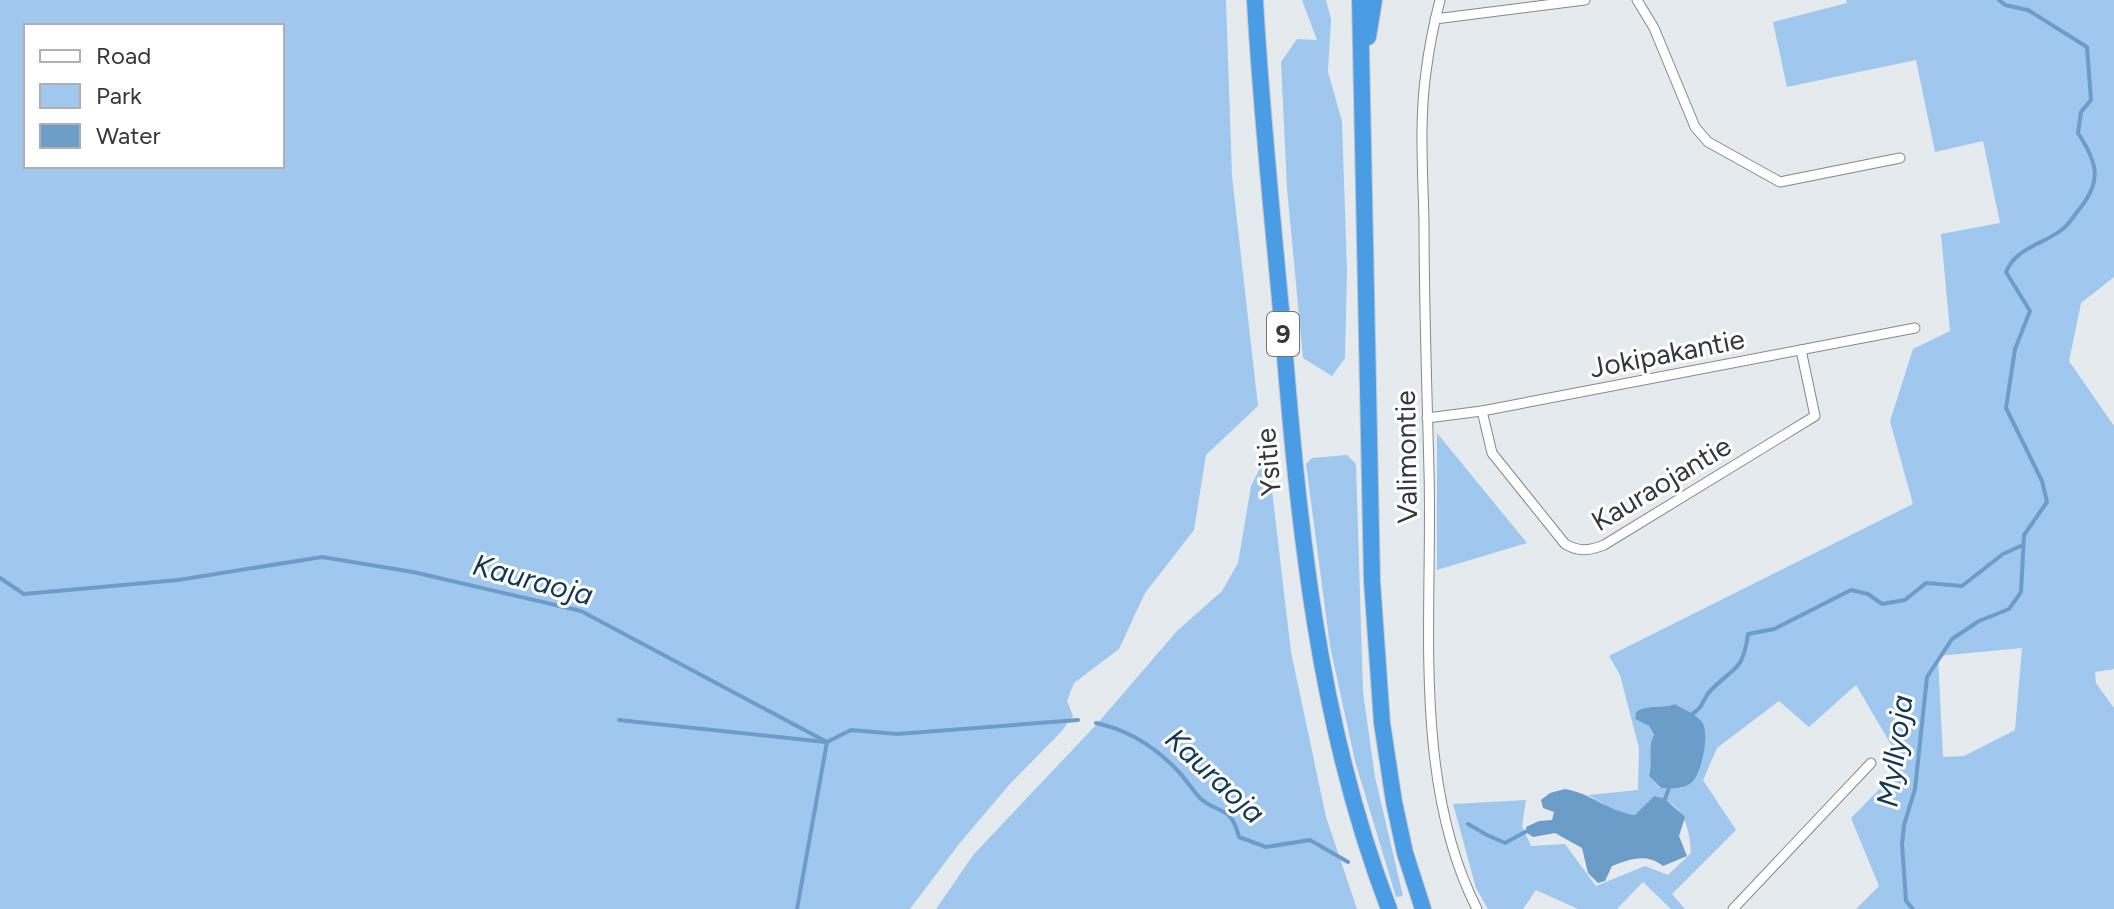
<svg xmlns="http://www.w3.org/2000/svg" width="2114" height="909" font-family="Figtree,sans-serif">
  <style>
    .green { fill: #a0c8ee; fill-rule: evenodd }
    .water { fill: #6c9cc8 }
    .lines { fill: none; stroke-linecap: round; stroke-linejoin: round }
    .stream { stroke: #6c9cc8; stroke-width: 4 }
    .minor-casing { stroke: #84888d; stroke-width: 11 }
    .motorway-casing { stroke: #c6c7c7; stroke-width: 18 }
    .minor { stroke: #fff; stroke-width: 9 }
    .motorway { stroke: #4a9de4; stroke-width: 16 }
    .labels { text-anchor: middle; stroke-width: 6; stroke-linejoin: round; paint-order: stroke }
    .shield { fill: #fff; stroke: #727374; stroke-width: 2 }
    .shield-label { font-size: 26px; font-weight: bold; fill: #353738 }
    .street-label { font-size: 28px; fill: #353738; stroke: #fff }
    .water-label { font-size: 30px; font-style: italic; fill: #133756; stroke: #fff }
  </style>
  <rect width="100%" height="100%" fill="#e5eaef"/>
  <!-- green -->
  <g class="green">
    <path d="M0,0H1226L1232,176L1258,406L1206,455L1194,530L1145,593L1119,649L1074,683L1067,701L1073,716L1061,732L1009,785L959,844L910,909H0ZM26,26H282V166H26Z"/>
    <path d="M1302,0H1326L1331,19L1328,72L1342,121L1347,272L1345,358L1332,376L1303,358L1287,188L1281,62L1297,39L1317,40Z"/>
    <path d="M1846,0H2114V277L2081,303L2069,361L2114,426V669L2095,672L2096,683L2114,708V909H1856L1879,886L1851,818L1903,765L1856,685L1809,727L1779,701L1717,748L1703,780L1736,830L1672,894L1685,909H1671L1643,882L1617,909H1578L1536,890L1523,909H1488L1476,888L1453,804L1526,800L1522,826L1531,846L1565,844L1596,886L1645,866L1668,875L1691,853C1689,825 1684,804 1654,796L1636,815L1619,813L1588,795L1638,790L1639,748L1620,675L1609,656L1913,504L1890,421L1913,349L1950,331L1941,234L2000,223L1983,141L1935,152L1916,60L1787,87L1773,22L1847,3ZM2022,648L2015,730L1964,756L1943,757L1938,656ZM1675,704L1703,723L1682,788H1660L1649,776C1653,762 1647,748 1654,736L1649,726L1635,719L1636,712C1647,704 1662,709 1675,704Z"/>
    <path d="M1437,433L1527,543L1437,570Z"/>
    <path d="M1347,455L1356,464L1363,692L1375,777L1403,896L1396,897L1355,761L1330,646L1306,464L1312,458Z"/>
    <path d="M1269,465L1291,652L1326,817L1357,909H936L974,854L1096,725L1177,631L1222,591L1238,563L1251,486L1259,470Z"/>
  </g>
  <!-- water -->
  <g class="water">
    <path d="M1675,704C1684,710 1695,713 1702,722C1710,733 1702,773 1692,782C1683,790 1672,788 1661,788L1649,776C1653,761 1647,748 1654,735L1649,726L1635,719L1636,712C1647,704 1662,709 1675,704Z"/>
    <path d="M1565,789C1591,793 1609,812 1635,815L1654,796L1665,799L1685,817L1679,836L1687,856L1663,866C1646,853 1631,859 1612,866L1605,881L1598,883L1588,873L1582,848L1555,833L1533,837L1527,833L1526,827L1539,821L1552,820L1554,812L1543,808L1541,800L1550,793Z"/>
  </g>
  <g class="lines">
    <!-- stream -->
    <g class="stream">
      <path d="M0,578L24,594L178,580L322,557L413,572L581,611L827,742"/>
      <path d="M1692,714C1705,706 1702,699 1711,690C1735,666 1743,671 1748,634L1774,629L1851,590L1868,594L1882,604L1905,600L1926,583L1962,586L2003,554L2023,545"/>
      <path d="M619,720L825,742"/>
      <path d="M1096,723C1129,730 1154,746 1177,770C1186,779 1192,790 1201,799C1220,815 1231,805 1239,837L1266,847L1310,840L1348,862"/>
      <path d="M827,742L851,730L897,734L1078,720"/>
      <path d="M1665,799L1669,788"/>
      <path d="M1468,824L1487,835L1505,843L1527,831"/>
      <path d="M797,909L827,742"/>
      <path d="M1913,909L1906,901L1902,844L1904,825L1915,789L1927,677L1952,639L1979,621L2009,609L2021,592L2024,535L2047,502L2042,481L2006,408L2015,349L2030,311L2006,272C2016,248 2041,245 2060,231C2067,227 2072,219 2077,212C2102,182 2099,165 2078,133L2081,112L2091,100L2087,47L2028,10L2005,5L1999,0"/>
    </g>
    <defs>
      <g id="minor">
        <path d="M1440,0C1434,23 1429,48 1426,72C1419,121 1423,174 1424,223C1424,306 1427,389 1429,472C1433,612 1411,780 1477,909"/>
        <path d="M1637,0L1654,28L1695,127L1708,142L1780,182L1900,158"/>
        <path d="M1435,19L1585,0"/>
        <path d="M1482,411L1492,453L1565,544C1579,552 1589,551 1604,545L1815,416L1801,350"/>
        <path d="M1427,418L1482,411L1915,328"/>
        <path d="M1733,909L1871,763"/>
      </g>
      <g id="motorway">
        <path d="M1255,0C1261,111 1273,222 1283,332C1299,528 1318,724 1389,909"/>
        <path d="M1360,0L1372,581L1382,723L1394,802L1405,853L1423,909"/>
        <path d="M1368,37L1374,0"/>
      </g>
    </defs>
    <!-- minor casing -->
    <use href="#minor" class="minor-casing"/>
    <!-- motorway casing -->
    <use href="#motorway" class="motorway-casing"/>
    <!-- minor -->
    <use href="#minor" class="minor"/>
    <!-- motorway -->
    <use href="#motorway" class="motorway"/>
  </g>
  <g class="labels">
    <!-- shield labels -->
    <rect class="shield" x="1267" y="312" width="32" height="44" rx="6"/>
    <g class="shield-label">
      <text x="1283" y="343">9</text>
    </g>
    <!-- street labels -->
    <g class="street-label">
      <text transform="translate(1667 353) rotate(-11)" y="10">Jokipakantie</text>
      <text transform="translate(1406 457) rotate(-91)" y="10">Valimontie</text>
      <text transform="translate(1268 462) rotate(-95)" y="10">Ysitie</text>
      <text transform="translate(1661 483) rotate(-31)" y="10">Kauraojantie</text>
    </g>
    <!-- water labels -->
    <g class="water-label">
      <text transform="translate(533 580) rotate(15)" y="10">Kauraoja</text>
      <text transform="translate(1895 751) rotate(-82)" y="10">Myllyoja</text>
      <text transform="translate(1215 776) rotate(43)" y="10">Kauraoja</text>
    </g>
  </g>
  <!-- legend -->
  <rect x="24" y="24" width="260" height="144" fill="#ffffff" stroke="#aeafaf" stroke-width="2"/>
  <rect x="40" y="50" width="40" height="12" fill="#ffffff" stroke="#aeafaf" stroke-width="2"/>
  <text x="96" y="64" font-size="24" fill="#353738">Road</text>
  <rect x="40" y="84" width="40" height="24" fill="#a0c8ee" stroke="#aeafaf" stroke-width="2"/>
  <text x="96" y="104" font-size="24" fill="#353738">Park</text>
  <rect x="40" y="124" width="40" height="24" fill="#6c9cc8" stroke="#aeafaf" stroke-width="2"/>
  <text x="96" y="144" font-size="24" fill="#353738">Water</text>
</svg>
